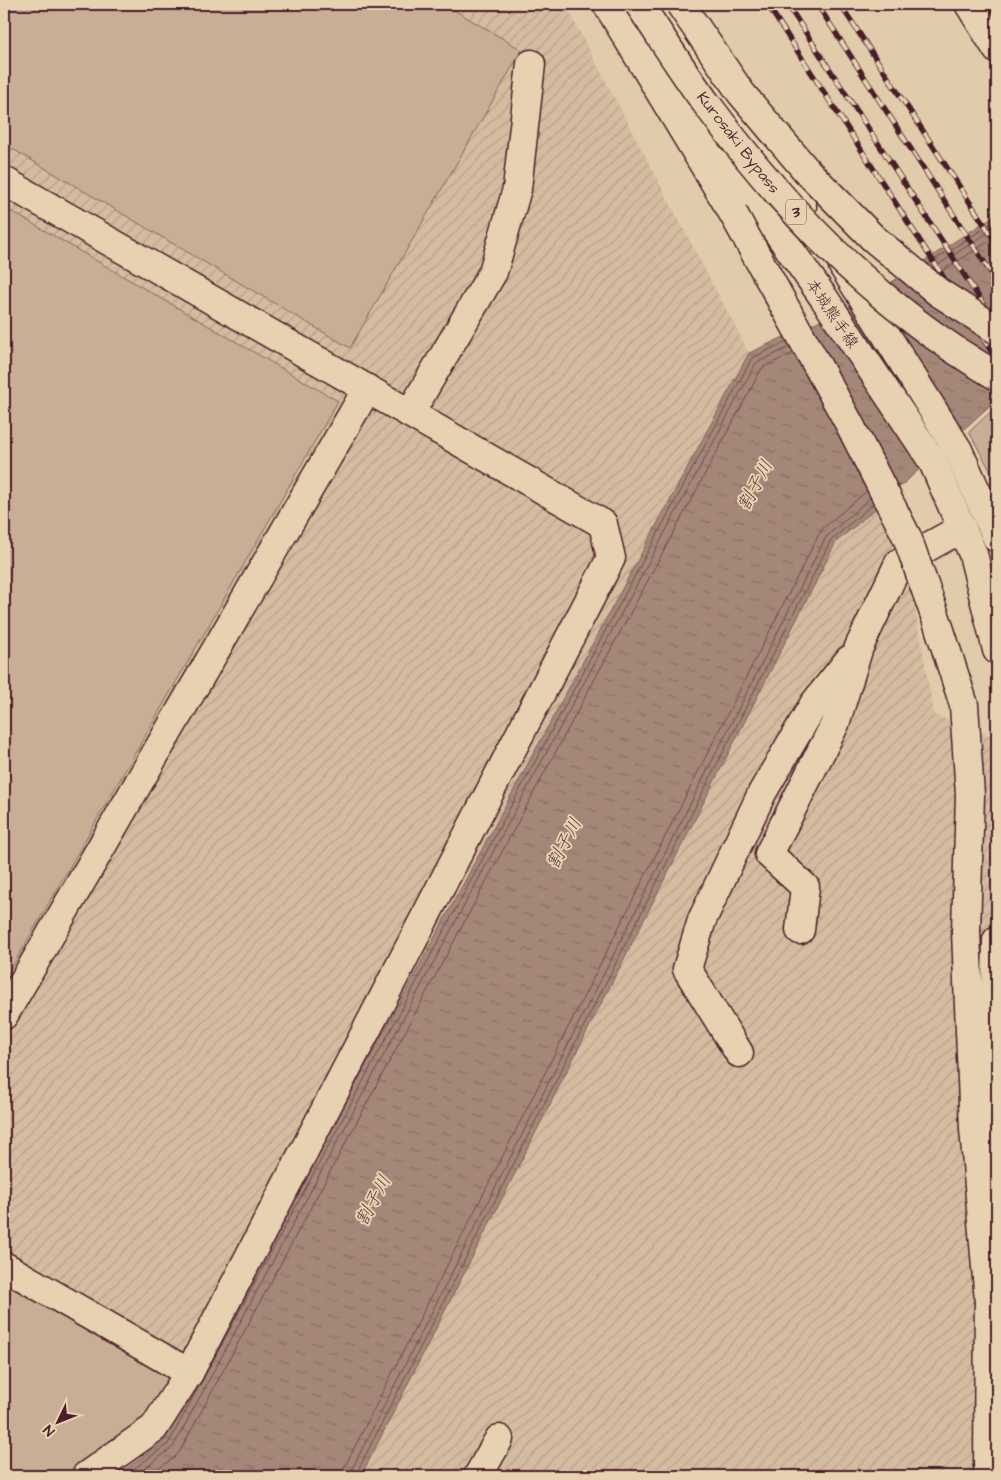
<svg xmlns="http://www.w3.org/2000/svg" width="1001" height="1480" font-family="'Architects Daughter','Klee One',sans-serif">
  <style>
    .industrial { fill: url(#industrial-furrows) }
    .green { fill: #c7ae95; stroke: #886660 }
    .water { fill: url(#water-ripples); stroke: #805d59 }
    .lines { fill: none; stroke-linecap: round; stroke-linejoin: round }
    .shore { stroke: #6e494a; stroke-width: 1 }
    .minor-casing { stroke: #4a1f2b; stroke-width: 31 }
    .major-casing { stroke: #4a1f2b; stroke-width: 31 }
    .highway-casing { stroke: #4a1f2b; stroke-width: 31 }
    .minor { stroke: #e6d2b0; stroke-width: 28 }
    .major { stroke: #e6d2b0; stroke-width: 28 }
    .highway { stroke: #e6d2b0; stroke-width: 28 }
    .rail-casing { stroke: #4a1f2b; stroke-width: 5.5 }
    .rail { stroke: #e6d2b0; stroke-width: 4; stroke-dasharray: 11; stroke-linecap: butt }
    .highway-bridge-casing { stroke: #4a1f2b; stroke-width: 31; stroke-linecap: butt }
    .highway-bridge { stroke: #e6d2b0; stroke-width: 28 }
    .labels { text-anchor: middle; stroke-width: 4; stroke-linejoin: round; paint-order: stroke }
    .shield { fill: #e6d2b0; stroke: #795553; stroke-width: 1 }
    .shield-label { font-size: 15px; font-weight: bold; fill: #4a1f2b }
    .street-label { font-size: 16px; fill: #4a1f2b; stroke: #e6d2b0 }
    .water-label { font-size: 18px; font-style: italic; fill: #60393e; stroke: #e6d2b0 }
  </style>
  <defs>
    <pattern id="industrial-furrows" width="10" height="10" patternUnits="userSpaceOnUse" patternTransform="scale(1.25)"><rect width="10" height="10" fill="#d4bca0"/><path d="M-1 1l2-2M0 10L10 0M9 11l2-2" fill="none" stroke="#b8a18a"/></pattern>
    <pattern id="water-ripples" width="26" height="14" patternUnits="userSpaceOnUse" patternTransform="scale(1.25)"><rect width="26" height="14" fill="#a48778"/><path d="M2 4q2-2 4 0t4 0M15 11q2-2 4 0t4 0" fill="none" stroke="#886e63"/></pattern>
  </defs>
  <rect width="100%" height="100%" fill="#e0cbab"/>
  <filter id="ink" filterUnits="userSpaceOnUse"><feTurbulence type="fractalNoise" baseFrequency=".02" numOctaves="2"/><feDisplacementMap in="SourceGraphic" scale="10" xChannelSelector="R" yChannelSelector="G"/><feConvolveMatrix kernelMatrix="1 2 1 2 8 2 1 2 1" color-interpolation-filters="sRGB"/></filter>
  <g filter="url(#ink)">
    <!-- industrial -->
    <g class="industrial">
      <path d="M4,4H565L749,353L163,1442L116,1476H4Z"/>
      <path d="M880,505L915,608L934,715L997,738V1476H361L836,542Z"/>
    </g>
    <!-- green -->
    <g class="green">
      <path d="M4,4H444L522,50L350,348L4,144Z"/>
      <path d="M4,207L338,401L4,981Z"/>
      <path d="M997,406V483L969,432Z"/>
      <path d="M4,1281L171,1376L142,1422L63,1476H4Z"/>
    </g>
    <!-- water -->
    <path class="water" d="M997,214V399L880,505L836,542L361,1476H116L163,1442L749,353L864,300Z"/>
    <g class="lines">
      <!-- shore -->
      <g class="shore">
        <path d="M928,264L997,220"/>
        <path d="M933,268L997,227"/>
        <path d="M939,273L997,236"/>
        <path d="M124,1476L168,1444L752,358L787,341"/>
        <path d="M135,1476L173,1447L756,363L790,347"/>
        <path d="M148,1476L175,1457L180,1451L762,368L793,353"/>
        <path d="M343,1476L345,1466L819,534L823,528L867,491"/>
        <path d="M351,1476L352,1469L826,537L870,498"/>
        <path d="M357,1476V1472L831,540L873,504"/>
      </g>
      <defs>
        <g id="minor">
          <path d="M969,4L997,49"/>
          <path d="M4,181L603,524L611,558L189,1373L154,1428L86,1476"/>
          <path d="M410,413L493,272L517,189L531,64"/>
          <path d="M800,930L805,887L769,854L835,724L859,647L899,563L962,528"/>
          <path d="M4,1015L367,389"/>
          <path d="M739,1053L687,969L702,920L762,793L814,704L849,660"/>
          <path d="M4,1266L189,1373"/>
          <path d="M478,1476L499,1439"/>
        </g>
        <g id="major">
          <path d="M664,4L802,206"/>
          <path d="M642,40L824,298L933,462L973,554L997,650"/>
          <path d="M843,266L958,450L997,538"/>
          <path d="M991,1210L997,940"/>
          <path d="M988,1476L989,1278"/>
        </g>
        <g id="highway">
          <path d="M607,4L733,213"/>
          <path d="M966,931L974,1129L989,1301"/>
        </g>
      </defs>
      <!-- minor casing -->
      <use href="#minor" class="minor-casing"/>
      <!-- major casing -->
      <use href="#major" class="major-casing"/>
      <!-- highway casing -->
      <use href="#highway" class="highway-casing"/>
      <!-- minor -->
      <use href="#minor" class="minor"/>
      <!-- major -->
      <use href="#major" class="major"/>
      <!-- highway -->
      <use href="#highway" class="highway"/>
      <defs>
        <g id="rail">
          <path d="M767,4L997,360"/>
          <path d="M787,4L997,325"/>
          <path d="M817,4L997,282"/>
          <path d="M840,4L997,244"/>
        </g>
      </defs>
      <!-- rail casing -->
      <use href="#rail" class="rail-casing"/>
      <!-- rail -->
      <use href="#rail" class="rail"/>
      <defs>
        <g id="highway-bridge">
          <path d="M639,4C662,38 684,74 709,107C787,213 882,310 997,376"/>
          <path d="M680,4L741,93L806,170L873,238L938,292L997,330"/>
          <path d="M733,213L849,423L907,537L938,624L964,705L970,795L966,931"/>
        </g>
      </defs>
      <!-- highway-bridge casing -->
      <use href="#highway-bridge" class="highway-bridge-casing"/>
      <!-- highway-bridge -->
      <use href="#highway-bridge" class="highway-bridge"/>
    </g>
  </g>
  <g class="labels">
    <!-- shield labels -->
    <rect class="shield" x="786" y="199.5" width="20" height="25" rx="4"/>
    <g class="shield-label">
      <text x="796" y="217">3</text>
    </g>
    <!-- street labels -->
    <g class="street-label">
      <text transform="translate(739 142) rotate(52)" y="6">Kurosaki Bypass</text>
      <text transform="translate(833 313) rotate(56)" y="6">本城熊手線</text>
    </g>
    <!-- water labels -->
    <g class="water-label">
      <text transform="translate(755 485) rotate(-62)" y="6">割子川</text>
      <text transform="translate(564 843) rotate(-62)" y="6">割子川</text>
      <text transform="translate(373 1200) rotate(-62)" y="6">割子川</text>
    </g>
  </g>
  <!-- margin -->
  <rect width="1001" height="1480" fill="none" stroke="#e6d2b0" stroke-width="20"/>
  <rect x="10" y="10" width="981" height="1460" fill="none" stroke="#4a1f2b" stroke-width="2" filter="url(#ink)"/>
  <!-- north arrow -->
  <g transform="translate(58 1422) rotate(227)" stroke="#e6d2b0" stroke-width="4" paint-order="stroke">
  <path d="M0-4L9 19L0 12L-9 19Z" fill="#4a1f2b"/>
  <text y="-8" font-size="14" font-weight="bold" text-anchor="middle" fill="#4a1f2b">N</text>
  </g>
</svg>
